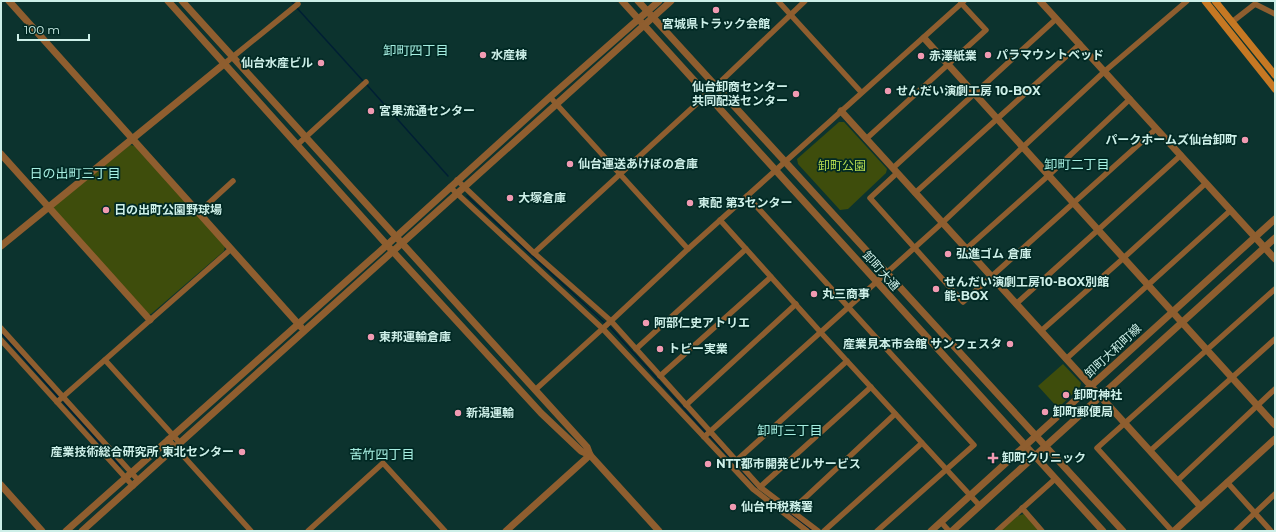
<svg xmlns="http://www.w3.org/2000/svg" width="1276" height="532" font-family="Montserrat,'Noto Sans JP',sans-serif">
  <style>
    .green { fill: #3e4d0c }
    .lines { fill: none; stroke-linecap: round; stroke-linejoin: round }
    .stream { stroke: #001f34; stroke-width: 1.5 }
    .minor { stroke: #8f5e2f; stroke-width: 5.5 }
    .tertiary { stroke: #8f5e2f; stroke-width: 7 }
    .secondary { stroke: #c67823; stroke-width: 7 }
    .poi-dot { fill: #f19ab2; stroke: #012924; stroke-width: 1.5 }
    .labels { text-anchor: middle; stroke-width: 3.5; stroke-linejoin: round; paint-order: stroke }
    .poi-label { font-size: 12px; font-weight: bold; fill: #cdefe8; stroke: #012924; text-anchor: start }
    .park-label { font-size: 12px; fill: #b7db50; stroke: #012924 }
    .street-label { font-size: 12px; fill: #cdefe8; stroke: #012924 }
    .neighbourhood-label { font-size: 13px; fill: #a7efe2; stroke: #012924 }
  </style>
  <rect width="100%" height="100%" fill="#0c332e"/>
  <!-- green -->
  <g class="green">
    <path d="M839,122H844L887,169L886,173L848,209L840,210L798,164L797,159Z"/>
    <path d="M130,145L135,146L225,246L224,251L151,314H148L54,210V206Z"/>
    <path d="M1063,364L1081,383L1080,387L1058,408L1038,386Z"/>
    <path d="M1024,514L1039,531H1000L1017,516Z"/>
  </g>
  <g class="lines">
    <!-- stream -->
    <g class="stream">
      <path d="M291,1L295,5"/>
      <path d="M297,8L364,82"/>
      <path d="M367,85L448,176"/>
      <path d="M467,196L606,324"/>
      <path d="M609,326L706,433"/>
      <path d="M1,333L58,397"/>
      <path d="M63,402L120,466"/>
      <path d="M709,435L758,488"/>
      <path d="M784,509L813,531"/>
    </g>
    <!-- minor -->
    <g class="minor">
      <path d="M778,1L861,92"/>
      <path d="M1232,22L1255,4L1275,14"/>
      <path d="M224,64L298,4"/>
      <path d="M550,97L688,249"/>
      <path d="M866,139L986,30L961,3"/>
      <path d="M297,145L366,82"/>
      <path d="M893,168L1056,19"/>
      <path d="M897,173L870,198L963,302L1156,129"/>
      <path d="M457,180L534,253L611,321L760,487L818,531"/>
      <path d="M450,187L603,329L753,489L807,531"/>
      <path d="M915,193L1080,44"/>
      <path d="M747,196L974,445L877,531"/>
      <path d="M198,213L233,181"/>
      <path d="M720,220L824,336L980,506"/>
      <path d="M966,249L1049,175L1130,99"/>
      <path d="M534,253L716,86L805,1"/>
      <path d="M1016,304L1181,155"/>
      <path d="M1,328L138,480"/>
      <path d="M1041,331L1118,263L1206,183"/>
      <path d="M1,340L133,486"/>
      <path d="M636,349L746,249"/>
      <path d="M1066,359L1231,210"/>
      <path d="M105,360L180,443"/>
      <path d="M660,376L771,277"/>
      <path d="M535,390L611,321L688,249L964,1"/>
      <path d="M57,402L231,249"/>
      <path d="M686,405L796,304"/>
      <path d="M704,437L942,223L1023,147L1105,71L1187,1"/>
      <path d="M168,439L251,531"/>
      <path d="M1150,451L1275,339"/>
      <path d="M737,460L847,361"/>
      <path d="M1177,481L1275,389"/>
      <path d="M1227,482L1271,531"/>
      <path d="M760,487L871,387"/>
      <path d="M1022,508L1042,531"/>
      <path d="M791,511L895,414"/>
      <path d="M941,522L949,531"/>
      <path d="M308,531L383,463L445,531"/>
      <path d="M824,531L922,443"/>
      <path d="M997,531L1055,479"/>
      <path d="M1172,531L1097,448L1275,289"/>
      <path d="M1236,531L1275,494"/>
    </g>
    <!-- tertiary -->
    <g class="tertiary">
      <path d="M9,1L301,327"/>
      <path d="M168,1L387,245L541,413L581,451L590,455"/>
      <path d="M182,1L587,447L590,455L659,531"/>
      <path d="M622,1L1103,531"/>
      <path d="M638,1L1123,531"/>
      <path d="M1040,1L1275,259"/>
      <path d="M924,38L1275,425"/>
      <path d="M841,111L1200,506"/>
      <path d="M1,154L150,320"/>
      <path d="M1,246L224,64"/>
      <path d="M1,485L42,531"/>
      <path d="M66,531L377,254L550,97L659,1"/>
      <path d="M82,531L671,1"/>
      <path d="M506,531L590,455"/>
      <path d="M931,531L1275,219"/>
      <path d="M952,531L1275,238"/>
      <path d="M1174,531L1275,439"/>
    </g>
    <!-- secondary -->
    <g class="secondary">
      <path d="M1205,1L1275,89"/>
      <path d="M1215,1L1275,75"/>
    </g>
  </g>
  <!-- markers -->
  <g class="poi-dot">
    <circle cx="716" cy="10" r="4"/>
    <circle cx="483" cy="55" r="4"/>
    <circle cx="988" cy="55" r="4"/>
    <circle cx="921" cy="56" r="4"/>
    <circle cx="321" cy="63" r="4"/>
    <circle cx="888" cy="91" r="4"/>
    <circle cx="796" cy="94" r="4"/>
    <circle cx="371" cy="111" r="4"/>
    <circle cx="1245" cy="140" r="4"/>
    <circle cx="570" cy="164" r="4"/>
    <circle cx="510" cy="198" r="4"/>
    <circle cx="690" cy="203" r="4"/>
    <circle cx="106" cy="210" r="4"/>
    <circle cx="948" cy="254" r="4"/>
    <circle cx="936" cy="289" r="4"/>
    <circle cx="814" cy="294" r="4"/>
    <circle cx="646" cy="323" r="4"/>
    <circle cx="371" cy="337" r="4"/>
    <circle cx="1010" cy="344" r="4"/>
    <circle cx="660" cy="349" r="4"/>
    <circle cx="1066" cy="395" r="4"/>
    <circle cx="1045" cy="412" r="4"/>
    <circle cx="458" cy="413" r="4"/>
    <circle cx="242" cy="452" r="4"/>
    <path d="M991 452h4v4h4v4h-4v4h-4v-4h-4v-4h4z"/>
    <circle cx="708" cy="464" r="4"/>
    <circle cx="733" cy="507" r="4"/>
  </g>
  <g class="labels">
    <!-- poi labels -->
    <g class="poi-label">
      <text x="716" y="28" text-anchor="middle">宮城県トラック会館</text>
      <text x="491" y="59">水産棟</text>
      <text x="996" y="59">パラマウントベッド</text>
      <text x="929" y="60">赤澤紙業</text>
      <text x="313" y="67" text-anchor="end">仙台水産ビル</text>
      <text x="788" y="91" text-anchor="end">仙台卸商センター<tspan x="788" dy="14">共同配送センター</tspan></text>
      <text x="896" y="95">せんだい演劇工房 10-BOX</text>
      <text x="379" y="115">宮果流通センター</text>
      <text x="1237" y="144" text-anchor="end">パークホームズ仙台卸町</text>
      <text x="578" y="168">仙台運送あけぼの倉庫</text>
      <text x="518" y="202">大塚倉庫</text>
      <text x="698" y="207">東配 第3センター</text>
      <text x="114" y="214">日の出町公園野球場</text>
      <text x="956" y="258">弘進ゴム 倉庫</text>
      <text x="944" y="286">せんだい演劇工房10-BOX別館<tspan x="944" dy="14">能-BOX</tspan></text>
      <text x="822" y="298">丸三商事</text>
      <text x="654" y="327">阿部仁史アトリエ</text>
      <text x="379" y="341">東邦運輸倉庫</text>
      <text x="1002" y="348" text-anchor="end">産業見本市会館 サンフェスタ</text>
      <text x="668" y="353">トビー実業</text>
      <text x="1074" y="399">卸町神社</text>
      <text x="1053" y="416">卸町郵便局</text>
      <text x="466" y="417">新潟運輸</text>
      <text x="234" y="456" text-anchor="end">産業技術総合研究所 東北センター</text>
      <text x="1002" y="462">卸町クリニック</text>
      <text x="716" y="468">NTT都市開発ビルサービス</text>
      <text x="741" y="511">仙台中税務署</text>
    </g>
    <!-- park labels -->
    <g class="park-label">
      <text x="842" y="170">卸町公園</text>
    </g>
    <!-- street labels -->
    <g class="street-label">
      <text transform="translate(881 271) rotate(48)" y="4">卸町大通</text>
      <text transform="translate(1113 351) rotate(-43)" y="4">卸町大和町線</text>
    </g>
    <!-- neighbourhood labels -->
    <g class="neighbourhood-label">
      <text x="416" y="55">卸町四丁目</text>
      <text x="1077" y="169">卸町二丁目</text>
      <text x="75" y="178">日の出町三丁目</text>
      <text x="790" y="435">卸町三丁目</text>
      <text x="382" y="459">苦竹四丁目</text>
    </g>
  </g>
  <!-- border -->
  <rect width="1276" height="532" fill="none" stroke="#cdefe8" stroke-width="4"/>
  <!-- scale -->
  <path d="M18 34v6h71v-6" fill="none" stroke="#cdefe8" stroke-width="2"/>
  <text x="24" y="34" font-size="12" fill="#cdefe8" stroke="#012924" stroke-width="3" paint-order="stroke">100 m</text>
</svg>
